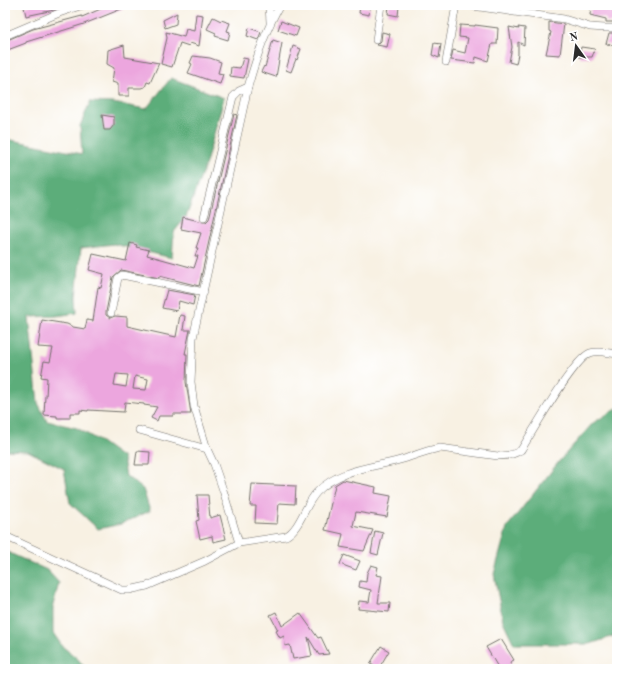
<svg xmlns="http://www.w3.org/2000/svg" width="622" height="674" font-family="'Old Standard TT',serif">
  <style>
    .forest { fill: #5bad7a; stroke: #436c52 }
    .building { fill: #eca6de; fill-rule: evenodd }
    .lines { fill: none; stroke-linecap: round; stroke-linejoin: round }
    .street-casing { stroke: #73706b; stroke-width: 8 }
    .street { stroke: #fff; stroke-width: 7 }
  </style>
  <rect width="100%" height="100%" fill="#fff"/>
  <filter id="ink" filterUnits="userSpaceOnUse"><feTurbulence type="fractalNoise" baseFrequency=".025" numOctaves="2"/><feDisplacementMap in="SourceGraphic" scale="8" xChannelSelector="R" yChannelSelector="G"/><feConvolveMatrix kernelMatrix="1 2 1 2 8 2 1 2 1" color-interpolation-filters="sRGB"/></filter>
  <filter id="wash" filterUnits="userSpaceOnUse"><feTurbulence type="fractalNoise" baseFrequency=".012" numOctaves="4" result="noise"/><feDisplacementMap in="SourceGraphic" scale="16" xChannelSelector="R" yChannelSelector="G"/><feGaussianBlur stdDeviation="0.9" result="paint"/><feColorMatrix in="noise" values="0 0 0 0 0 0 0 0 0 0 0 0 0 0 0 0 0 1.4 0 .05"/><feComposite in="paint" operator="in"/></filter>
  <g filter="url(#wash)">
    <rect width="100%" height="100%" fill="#f8f1e3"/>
    <!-- forest -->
    <g class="forest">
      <path d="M171,78L224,98L206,163L186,217L174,232L172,258L114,244L81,248L76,297L77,313L56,316L29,317L38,403L47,421L77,428L101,442L123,458L126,476L143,489L150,511L121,524L98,529L70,503L64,469L28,451L5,450V97L6,139L82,154L80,126L90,102L113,103L146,109Z"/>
      <path d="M617,408V635L590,644H514L503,621L494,574L507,527L561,459L593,423Z"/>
      <path d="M5,551L47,570L59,583L53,605V633L63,647L77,658L86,669H5Z"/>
    </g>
    <g id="blocks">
      <!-- building -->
      <g class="building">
        <path d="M31,5H64V6L54,10L26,16L24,7Z"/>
        <path d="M110,5L129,6L84,24L26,42V43L5,51V41L33,29L82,16V17Z"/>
        <path d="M389,5L399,6L398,16L388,14Z"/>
        <path d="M591,5H613L614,22H606V19L590,15Z"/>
        <path d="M360,6L370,8L369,15L359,13Z"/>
        <path d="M177,13L176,24L165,28L163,20Z"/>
        <path d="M196,14L203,15L199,46L190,43L189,46L180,43L172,67L161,64L167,38L166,32L184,37L186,29L194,31Z"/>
        <path d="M213,17L221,21V20L230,23L227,31L230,32L228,40L215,36L216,33L207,29Z"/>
        <path d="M281,21L299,28L296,36L278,30Z"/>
        <path d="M549,22L564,24L560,55L546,54L551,32L549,31Z"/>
        <path d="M460,25L475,26V25L498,28L497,44H492L488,61L476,57L475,63L451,60L453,50L465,53L468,38L459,37Z"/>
        <path d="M509,27L519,29L518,27L525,28L524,45L518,42V54L516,64L509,62L512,47Z"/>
        <path d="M249,28L261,32L258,40L247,36Z"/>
        <path d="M382,32L390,34L387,47L377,45L381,41Z"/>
        <path d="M609,33H617V45L606,44Z"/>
        <path d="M273,40L282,43L276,77L261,72L264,66L265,67Z"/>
        <path d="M434,43L441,44L439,58L432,55Z"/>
        <path d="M124,45L125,57L159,63L150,83L147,82L145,87L141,88H129V96H118V84L112,82L114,68L107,64L108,50Z"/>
        <path d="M293,46L301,49L297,60L296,59L291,72L286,70Z"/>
        <path d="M581,47L595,49L592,57H579Z"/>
        <path d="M193,56L210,58L221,62L218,73L223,74L220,84L188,73L192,64L190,63Z"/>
        <path d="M243,58L248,59L244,78L230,76L231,67L240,68Z"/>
        <path d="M234,114L237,115L199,286L159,276V278L121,270L113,277L106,312V315L110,318L115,316L127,317V326L176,337L180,315L185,316L183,330H190L185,354H187L186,382L191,414H173V416H159L157,421L151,418L157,407L144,405V404L125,402L124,412L88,410V411L80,410V413H70V418H57V416L44,415L45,396L46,397L47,378L41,377L44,361L50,362L53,348L38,347L42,320L67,324L73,327L85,329L87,320L93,321L98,287L101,288L104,274L89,270L93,254L126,261L130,243L137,245L136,247L149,250L147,255L194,268L198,256H195L198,248H196L201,233L181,229L183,217L203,222H206L209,219ZM116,374L128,375L126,387L114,385ZM135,376L148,379L146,390L133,389Z"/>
        <path d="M102,115L114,117V125L110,130H104Z"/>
        <path d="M167,290L195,295L193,305L179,301L177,311L162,308Z"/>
        <path d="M137,451L150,452L149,465H135Z"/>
        <path d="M343,480L376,487L375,493L391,496L387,517L356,512L353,526L373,530L364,551L340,547L343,534L325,530L335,485Z"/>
        <path d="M252,484L296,486L295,504L279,503L277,524L255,523L256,506H250Z"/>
        <path d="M197,495H208L210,518L220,515L226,539L213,542L212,536L200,539L196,521L199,520Z"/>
        <path d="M375,531L383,533L378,555L371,553Z"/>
        <path d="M344,555L360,561L356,570L340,564Z"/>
        <path d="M371,565L378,567L376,575L382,576L378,603H390L389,612L358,609L359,601L369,602L371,590L359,587L360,581L366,582L367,573Z"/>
        <path d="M276,612L282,626L300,613L318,638L321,637L329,654L319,655L308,637L312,656L293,659L290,645L285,646L284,636L280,638L276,631L278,630L270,615Z"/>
        <path d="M501,639L514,660L510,662L513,669H499L486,647Z"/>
        <path d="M381,646L389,651L379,668L370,664Z"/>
      </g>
    </g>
  </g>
  <g filter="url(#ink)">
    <use href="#blocks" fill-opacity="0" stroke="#73706b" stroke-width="1"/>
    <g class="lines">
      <defs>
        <g id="street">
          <path d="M269,5L270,22"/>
          <path d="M465,5L564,19L590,27L605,28H617"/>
          <path d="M5,36L59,13L83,5"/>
          <path d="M376,40L381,5"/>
          <path d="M446,62L456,5"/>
          <path d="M204,217L233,97L239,91L248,87"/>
          <path d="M111,313L118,278L122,275L204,292"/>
          <path d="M139,430L207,449"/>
          <path d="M5,536L122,590H129L147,586L205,561L239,543L286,536C300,529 305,504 317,492C341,467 376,468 407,458C418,454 428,450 440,448L498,456C506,456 515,454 521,450C533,431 573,360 590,353C598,350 608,353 617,354"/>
          <path d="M239,543L223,490L214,464L207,449L194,406L191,382L193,338L248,87C256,58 265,31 280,5"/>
        </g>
      </defs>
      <!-- street casing -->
      <use href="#street" class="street-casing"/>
      <!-- street -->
      <use href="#street" class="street"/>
    </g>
  </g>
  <!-- margin -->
  <rect width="622" height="674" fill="none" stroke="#fff" stroke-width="20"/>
  <!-- north arrow -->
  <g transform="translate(576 46) rotate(346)" stroke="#ffffff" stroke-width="3" paint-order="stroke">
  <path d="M0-3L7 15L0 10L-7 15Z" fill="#2b2b2b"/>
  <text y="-6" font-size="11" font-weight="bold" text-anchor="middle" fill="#2b2b2b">N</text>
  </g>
</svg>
